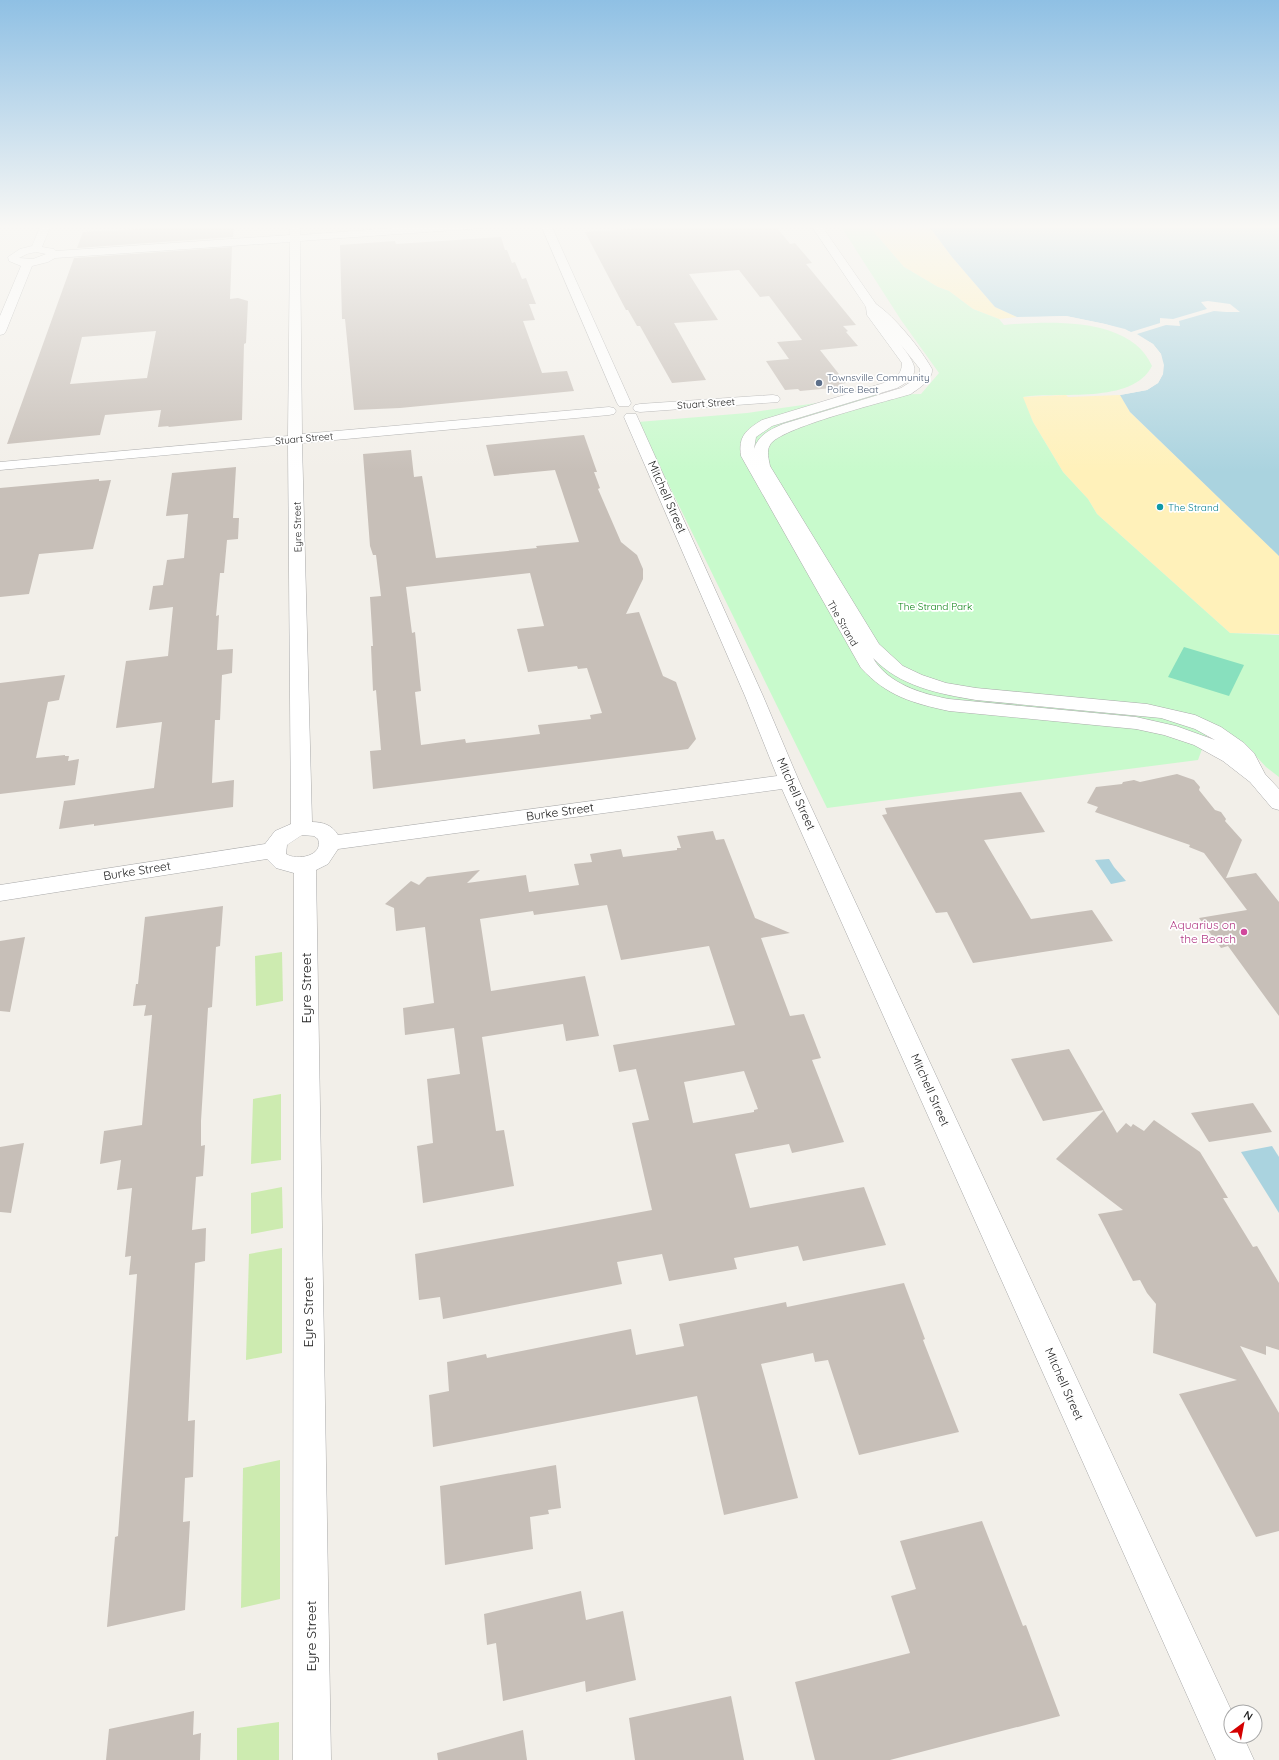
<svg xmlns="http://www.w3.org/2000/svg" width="1279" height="1760" font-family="Quicksand,sans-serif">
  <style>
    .grass { fill: #cdebb0 }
    .sand { fill: #fff1ba }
    .park { fill: #c8facc }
    .pitch { fill: #88e0be }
    .water { fill: #aad3df }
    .pier { fill: #f2efe9 }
    .building { fill: #c7bfb8; fill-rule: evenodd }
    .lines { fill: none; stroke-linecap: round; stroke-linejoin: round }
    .street-casing { stroke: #a9a9a9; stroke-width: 1 }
    .street { fill: #fff; fill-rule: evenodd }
    .service-dot { fill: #5c6f8a; stroke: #fff; stroke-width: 1.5 }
    .culture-dot { fill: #0f9aa8; stroke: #fff; stroke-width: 1.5 }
    .hotel-dot { fill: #d1479c; stroke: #fff; stroke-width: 1.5 }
    .labels { text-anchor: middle; stroke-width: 3.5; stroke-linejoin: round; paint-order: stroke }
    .far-service-label { font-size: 10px; fill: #4e5e75; stroke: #fff; text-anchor: start }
    .far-street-label { font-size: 10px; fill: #222; stroke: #fff }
    .far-culture-label { font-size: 10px; fill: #0d838f; stroke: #fff; text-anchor: start }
    .far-park-label { font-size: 10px; fill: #0c8416; stroke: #fff }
    .street-label { font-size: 12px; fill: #222; stroke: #fff }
    .hotel-label { font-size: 12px; fill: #b23c85; stroke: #fff; text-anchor: end }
    .near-street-label { font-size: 14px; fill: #222; stroke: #fff }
  </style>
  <rect width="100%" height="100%" fill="#f2efe9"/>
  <!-- grass -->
  <g class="grass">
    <path d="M282,952L283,1001L256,1006L255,956Z"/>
    <path d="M281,1094V1160L251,1164L253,1099Z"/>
    <path d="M282,1187L283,1228L251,1234V1193Z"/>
    <path d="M282,1248V1353L246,1360L249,1254Z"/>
    <path d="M280,1460V1599L241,1608L243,1468Z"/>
    <path d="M279,1722V1760H237V1728Z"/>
  </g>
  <!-- sand -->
  <g class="sand">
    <path d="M872,225H928L952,257L995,307L1017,317L999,319L973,309L949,291L938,287L904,267L873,231Z"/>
    <path d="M1066,395L1068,397L1120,395L1130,412L1279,556V634L1230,633L1097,514L1088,499L1063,472L1033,422L1022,397Z"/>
  </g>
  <!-- park -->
  <path class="park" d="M840,225H872L873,231L904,267L938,287L949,291L973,309L999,319L1004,325C1048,321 1131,316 1152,366C1132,405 1059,391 1023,397L1033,422L1063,472L1088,499L1097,514L1230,633L1279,635V777L1266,767L1245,744L1211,725L1198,760L827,808L638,422L747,413L874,395L921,394L939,373L901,320Z"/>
  <!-- pitch -->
  <path class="pitch" d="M1184,647L1244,665L1229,696L1168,677Z"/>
  <!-- water -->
  <g class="water">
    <path d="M928,225H1279V556L1130,412L1120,395L1147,390L1158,383L1163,374L1164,365L1161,354L1153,344L1125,329L1105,324L1066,316L1017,317L995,307L952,257Z"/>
    <path d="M1109,859L1114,867L1126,881L1111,884L1095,860Z"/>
    <path d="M1272,1146L1279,1157V1213L1241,1152Z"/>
  </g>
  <!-- pier -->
  <path class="pier" d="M1208,301L1230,304L1240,312H1226L1214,311L1179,321L1180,326L1166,325L1137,334L1153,344L1161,354L1163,374L1158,383L1147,390L1120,395H1118L1119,393L1146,388L1156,382L1161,374L1162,365L1160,355L1151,346L1140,338L1124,331L1086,322L1065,318L1017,319L1013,318L1066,316L1105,324L1131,332L1160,323V318L1173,319L1207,309L1201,302Z"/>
  <!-- building -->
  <g class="building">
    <path d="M139,225H234L233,237L77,248L83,232L139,229Z"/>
    <path d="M658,225H775L790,244L795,243L812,263L806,264L856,325L843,326L848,331L846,332L858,346L820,350L846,383L840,384L843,387L800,391L798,389L785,390L766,361L789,359L777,342L802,340L769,296L760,297L739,270L689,274L718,320L674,323L706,380L672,383L640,326H637L628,310H626L585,232L641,228L640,226Z"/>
    <path d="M501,237L505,250H507L512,263L515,262L522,279L526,278L536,304H529L535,320L523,321L542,373L567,371L574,391L400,408L354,410L345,319H342L340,245L395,241L396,244Z"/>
    <path d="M232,247L230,299L238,298L248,301L246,343L244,344L242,420L168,427L169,426L158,427L161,410L105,415L100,435L7,444L74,258ZM156,331L147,378L70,384L82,337Z"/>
    <path d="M584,435L597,472H594L600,488L598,489L621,542L637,555L643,569V579L626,614L639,612L663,676L676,682L696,739L688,749L373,789L370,751L381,750L376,690L373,691L371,646H373L370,597L381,596L376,555H373L370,546L363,454L411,450L414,477L422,476L436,558L537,548L536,546L579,542L555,470L494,476L486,445ZM530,573L544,626L517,629L528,672L577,666L578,669L587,668L602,713L590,715L591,719L538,725L540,734L466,743L465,739L421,745L415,692L421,691L415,632L412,633L406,587Z"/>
    <path d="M236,467L233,518H239L238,539L227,540L224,573H220L216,616L219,615L217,650L233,649L232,673L222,675L220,720H215L212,783L234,780L233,807L94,826V824L59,829L64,801L154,788L162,722L116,728L126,661L168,656L173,607L149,610L153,586L163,585L167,560L184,558L188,514L166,516L172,473Z"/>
    <path d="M99,479V481L111,480L93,549L39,554L29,594L0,597V488Z"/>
    <path d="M65,675L59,700L48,702L36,758L65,755V756H69L68,761L79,759L75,785L0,794V683Z"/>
    <path d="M1177,774L1194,780L1200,787L1199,790L1215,810L1221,812L1226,819L1225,821L1242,840L1226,878L1256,873L1279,902V1016L1228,946L1221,948L1199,918L1247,910L1204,853L1189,847L1190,845L1095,812L1098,807L1087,803L1096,787L1122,784L1123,782L1134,780L1140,782Z"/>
    <path d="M1021,792L1045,832L984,840L1031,919L1092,910L1113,941L973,963L947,912L936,913L882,815L887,814L885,808Z"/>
    <path d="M713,831L716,840L724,839L755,918L790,933L761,938L790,1016L804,1014L821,1058L812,1060L844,1142L792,1153L789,1144L735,1154L750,1208L864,1187L886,1245L803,1261L798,1246L734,1258L737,1269L669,1281L662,1254L617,1262L622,1284L443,1319L440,1297L419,1300L415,1254L652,1210L632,1123L649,1120L636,1069L619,1072L613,1045L735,1025L709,946L621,960L607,905L534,915L533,911L480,919L491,991L585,976L599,1036L566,1041L563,1024L482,1037L496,1131L504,1130L514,1186L423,1203L417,1146L433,1143L427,1079L460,1074L454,1028L405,1035L403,1008L434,1003L425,927L396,931L394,908L385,904L411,881L419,885L427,877L480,870L467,883L526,875L529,892L579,885L574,864L592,862L590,854L621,849L623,857L677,850V848H681L677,836ZM744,1071L758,1109L754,1110V1112L693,1123L684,1082Z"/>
    <path d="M223,906L220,946L216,947L212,1007L208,1008L201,1121V1146L205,1145L203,1176L196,1177L192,1230L206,1228L205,1261L195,1263L188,1421L195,1420L193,1477L185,1478L183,1522L190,1521L185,1610L107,1627L115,1537L118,1536L137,1274L129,1275L131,1256L125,1257L132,1188L117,1190L121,1160L100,1164L104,1131L142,1125L152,1015L144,1016L146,1005L133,1006L136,984H138L145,917Z"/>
    <path d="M25,937L10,1012L0,1011V941Z"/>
    <path d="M1069,1049L1117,1133L1126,1123L1131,1127L1133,1124L1144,1131L1154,1120L1200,1152L1228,1198H1223L1253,1247L1257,1246L1279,1283V1350L1266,1346V1355L1240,1346L1279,1413V1531L1256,1537L1179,1394L1237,1380L1153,1353L1156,1304L1147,1293L1140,1280L1133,1281L1098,1214L1123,1210L1056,1159L1104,1110L1043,1121L1011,1059Z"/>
    <path d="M1253,1103L1272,1132L1209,1142L1191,1113Z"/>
    <path d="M24,1143L11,1213L0,1212V1147Z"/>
    <path d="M904,1283L925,1339L923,1340L959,1432L859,1455L828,1360L815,1362L813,1353L761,1364L798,1498L724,1515L697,1396L433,1447L429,1395L449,1391L447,1362L486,1354L487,1358L631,1329L636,1355L684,1346L679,1324L786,1302L787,1307Z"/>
    <path d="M556,1465L561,1508L548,1510L549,1514L530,1517L533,1549L445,1565L440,1486Z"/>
    <path d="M982,1521L1023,1626L1026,1625L1060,1716L890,1760H815L795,1682L910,1653L891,1596L916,1589L900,1541Z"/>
    <path d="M581,1591L586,1620L623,1611L636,1680L586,1692L585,1681L503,1701L496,1643L487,1645L484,1614Z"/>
    <path d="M731,1696L744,1760H635L629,1718Z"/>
    <path d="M194,1711L193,1735L201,1733L200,1760H106L109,1729Z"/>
    <path d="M523,1730L527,1760H438L437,1753Z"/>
  </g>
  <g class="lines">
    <defs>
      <g id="street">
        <path d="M41,225H51L42,247L54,249L56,251L290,235V225H300V235L434,225H488L483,228L300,241L302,434L609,407L614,408L616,411L614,414L609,415L302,443L312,822C323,822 332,825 338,835L777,776L745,696L624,417L626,414H636L763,696L799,781L1232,1712L1231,1736H1243L1254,1760H1216L782,789L338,849L328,864L316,870L331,1760H293L294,873L276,868L267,859L0,901V885L265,844L275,831L291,824L288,444L0,470V462L288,436L290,242L55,258L48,262L32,266L6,331L4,334L0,335V316L21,266L9,261L8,257L20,249L32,246ZM36,252L46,254L33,259L19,258L27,254ZM302,835L314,836L318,839C324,856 297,861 286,854L287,845Z"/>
        <path d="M541,225H551L631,403L629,406H619L617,403Z"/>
        <path d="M811,225H821L876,304C895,317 921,349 932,369C933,380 919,388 911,394C888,401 778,428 770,445C766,451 769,460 770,466L879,644L903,666L922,675L946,683L976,688L1147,704L1195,715L1221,727L1244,743L1254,753L1265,774L1279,789V810L1272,808L1250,782L1223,761L1194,745L1164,735L1136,729L949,711C912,703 887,696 861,668L741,456C738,436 746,430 762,420L887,382C896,378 902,374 902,363L867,315L866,307ZM901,345L920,369V373L909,383L901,388L783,424C771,429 758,435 754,449L756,437L772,426L897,388C924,374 915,364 901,345ZM873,658C899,686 939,694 976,700L1161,718L1195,729L1215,740L1176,726L1136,717L949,699C922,694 888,684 873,658Z"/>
        <path d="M773,395L778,396L780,399L778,402L640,412L635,411L633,408L635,405L640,404Z"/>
      </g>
    </defs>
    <!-- street casing -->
    <use href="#street" class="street-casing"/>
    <!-- street -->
    <use href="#street" class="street"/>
  </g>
  <!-- sky -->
  <linearGradient id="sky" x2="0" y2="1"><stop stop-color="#8fc0e4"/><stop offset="0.48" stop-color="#f9f8f5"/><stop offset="1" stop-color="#f9f8f5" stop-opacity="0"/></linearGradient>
  <rect width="1279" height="472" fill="url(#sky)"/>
  <!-- markers -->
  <circle class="service-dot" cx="819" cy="383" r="4"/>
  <circle class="culture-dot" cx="1160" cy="507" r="4"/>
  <circle class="hotel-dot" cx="1244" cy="932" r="4"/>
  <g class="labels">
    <!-- far-service labels -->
    <g class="far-service-label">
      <text x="827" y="381">Townsville Community<tspan x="827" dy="12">Police Beat</tspan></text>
    </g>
    <!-- far-street labels -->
    <g class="far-street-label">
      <text transform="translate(706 403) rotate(-4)" y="4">Stuart Street</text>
      <text transform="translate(304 438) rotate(-5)" y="4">Stuart Street</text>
      <text transform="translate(297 527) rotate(-91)" y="4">Eyre Street</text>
      <text transform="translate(843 623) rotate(60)" y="4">The Strand</text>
    </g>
    <!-- far-culture labels -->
    <g class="far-culture-label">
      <text x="1168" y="511">The Strand</text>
    </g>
    <!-- far-park labels -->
    <g class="far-park-label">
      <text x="935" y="610">The Strand Park</text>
    </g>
    <!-- street labels -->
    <g class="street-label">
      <text transform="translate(667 497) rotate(66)" y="4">Mitchell Street</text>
      <text transform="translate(796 794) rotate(66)" y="4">Mitchell Street</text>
      <text transform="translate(560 812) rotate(-8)" y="4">Burke Street</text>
      <text transform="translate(137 871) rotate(-9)" y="4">Burke Street</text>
      <text transform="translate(930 1090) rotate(66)" y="4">Mitchell Street</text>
      <text transform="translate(1064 1384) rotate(66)" y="4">Mitchell Street</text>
    </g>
    <!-- hotel labels -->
    <g class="hotel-label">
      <text x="1236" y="929">Aquarius on<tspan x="1236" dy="14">the Beach</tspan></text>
    </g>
    <!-- near-street labels -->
    <g class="near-street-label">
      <text transform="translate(306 988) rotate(-90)" y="5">Eyre Street</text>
      <text transform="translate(308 1312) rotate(-90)" y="5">Eyre Street</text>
      <text transform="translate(311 1636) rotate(-90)" y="5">Eyre Street</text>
    </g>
  </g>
  <!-- north arrow -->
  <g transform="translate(1243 1724) rotate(32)"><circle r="19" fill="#ffffff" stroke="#a7a7a7"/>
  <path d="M0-3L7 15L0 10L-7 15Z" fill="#d40000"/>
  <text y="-6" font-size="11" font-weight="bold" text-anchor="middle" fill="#222222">N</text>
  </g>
</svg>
